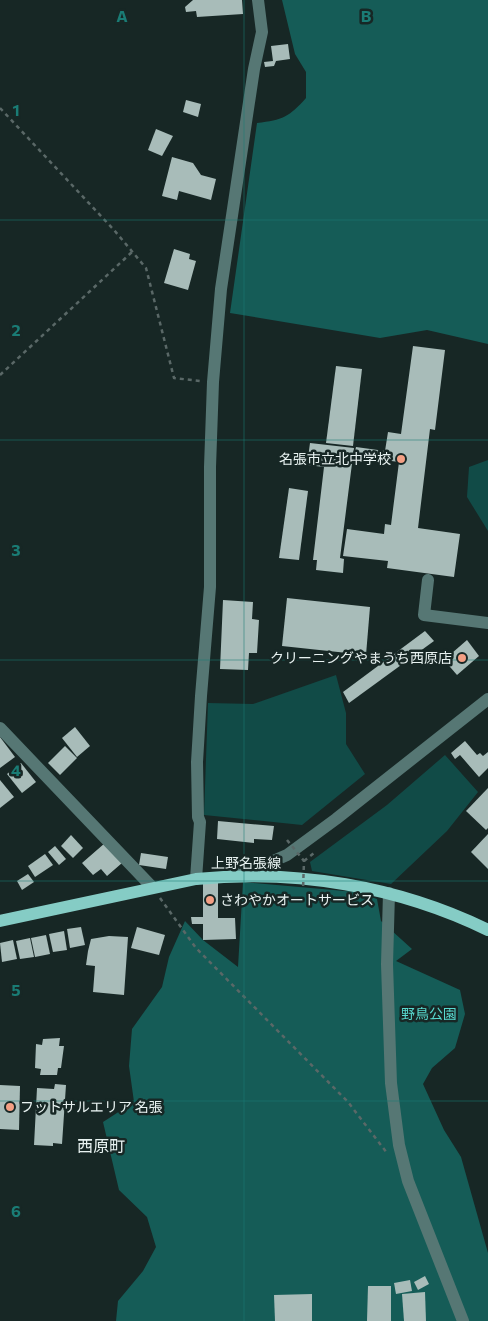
<svg xmlns="http://www.w3.org/2000/svg" width="488" height="1321" font-family="Commissioner,'Noto Sans JP',sans-serif">
  <style>
    .green { fill: #114b47 }
    .forest { fill: #155c57 }
    .building { fill: #a8bcb9 }
    .lines { fill: none; stroke-linecap: round; stroke-linejoin: round }
    .path { stroke: #5a6867; stroke-width: 2.5; stroke-dasharray: 4 4; stroke-linecap: butt }
    .minor { stroke: #567774; stroke-width: 12 }
    .major { stroke: #85ccc5; stroke-width: 12 }
    .path-bridge { stroke: #5a6867; stroke-width: 2.5; stroke-dasharray: 4 4; stroke-linecap: butt }
    .grid { fill: none; stroke: #1a7c75; stroke-width: 1; stroke-opacity: 0.55 }
    .poi-dot { fill: #f39f84; stroke: #172725; stroke-width: 2 }
    .labels { text-anchor: middle; stroke-width: 5; stroke-linejoin: round; paint-order: stroke }
    .poi-label { font-size: 14px; fill: #e8f2f1; stroke: #172725; text-anchor: end }
    .street-label { font-size: 14px; fill: #e8f2f1; stroke: #172725 }
    .park-label { font-size: 14px; fill: #58dad0; stroke: #172725 }
    .quarter-label { font-size: 16px; fill: #e8f2f1; stroke: #172725 }
    .grid-label { font-size: 16px; text-anchor: middle; font-weight: bold; fill: #1a7c75; stroke: #172725; stroke-width: 5; stroke-linejoin: round; paint-order: stroke }
  </style>
  <rect width="100%" height="100%" fill="#172725"/>
  <!-- green -->
  <g class="green">
    <path d="M488,460V531L467,497L469,467Z"/>
    <path d="M336,675L346,713V744L365,774L302,825L204,815L208,703L253,704Z"/>
    <path d="M445,755L478,792L447,831L391,884L312,871L310,862L387,805Z"/>
  </g>
  <!-- forest -->
  <g class="forest">
    <path d="M282,0H488V344L427,330L380,338L230,313L257,123C283,120 289,117 306,98V72L295,54Z"/>
    <path d="M243,882L356,892L377,899L381,921L412,949L396,961L460,990L465,1014L455,1048L432,1068L423,1084L444,1130L461,1157L488,1253V1321H116L118,1301L143,1271L156,1247L147,1217L119,1190L103,1122L134,1102L129,1066L132,1029L162,987L169,957L185,921L203,940L238,967Z"/>
  </g>
  <!-- building -->
  <g class="building">
    <path d="M193,0H242L243,14L197,17L196,11L186,12L185,7Z"/>
    <path d="M288,44L290,59L276,61L274,66L265,67L264,62L273,61L271,46Z"/>
    <path d="M186,100L201,104L198,117L183,112Z"/>
    <path d="M156,129L173,136L162,156L148,150Z"/>
    <path d="M172,157L193,163L201,175L216,179L211,200L179,191L177,200L162,196Z"/>
    <path d="M174,249L190,254L189,259L196,261L188,290L164,283Z"/>
    <path d="M413,346L445,350L435,430L430,429L418,528L460,534L454,577L387,568L388,561L343,556L347,529L384,534L385,524L391,525L399,462L354,456L356,447L385,451L388,432L401,434Z"/>
    <path d="M336,366L362,369L353,446L326,443Z"/>
    <path d="M310,443L354,448L340,558L344,559L343,573L316,570L317,560H313L324,467L307,465Z"/>
    <path d="M289,488L308,491L299,560L279,558Z"/>
    <path d="M287,598L370,607L366,655L282,646Z"/>
    <path d="M223,600L253,602L252,619L259,620L257,653H249L248,670L220,669Z"/>
    <path d="M425,631L434,641L349,703L343,692Z"/>
    <path d="M467,640L479,656L457,675L444,660Z"/>
    <path d="M75,727L90,746L77,757L62,738Z"/>
    <path d="M0,737L15,757L0,768Z"/>
    <path d="M465,741L477,755L480,753L483,756L488,752V768L479,777L460,755L455,759L451,753Z"/>
    <path d="M65,746L77,758L60,775L48,763Z"/>
    <path d="M21,763L36,782L22,793L7,774Z"/>
    <path d="M0,780L14,797L0,808Z"/>
    <path d="M488,788V828L486,830L466,811Z"/>
    <path d="M218,821L274,826L272,840L254,839V843L217,839Z"/>
    <path d="M488,834V869L471,852Z"/>
    <path d="M71,835L83,848L73,858L61,846Z"/>
    <path d="M105,843L122,863L107,876L101,869L93,875L82,863Z"/>
    <path d="M55,846L66,859L59,865L48,852Z"/>
    <path d="M141,853L168,857L166,869L139,865Z"/>
    <path d="M45,854L53,865L35,877L28,866Z"/>
    <path d="M28,874L34,882L22,890L17,881Z"/>
    <path d="M203,883H218V918H235L236,939L203,940V924H192L191,917H203Z"/>
    <path d="M81,927L85,945L70,948L67,929Z"/>
    <path d="M137,927L165,935L159,955L131,948Z"/>
    <path d="M64,931L67,950L53,952L49,934Z"/>
    <path d="M46,935L50,954L35,957L31,938Z"/>
    <path d="M109,936L128,937L124,995L93,992L95,966L86,965L88,951L91,939Z"/>
    <path d="M30,938L34,957L20,959L16,941Z"/>
    <path d="M13,940L17,959L2,962L0,943Z"/>
    <path d="M60,1038L59,1046H64L61,1068H58L57,1075H40L41,1069L35,1068L36,1044L42,1045L43,1039Z"/>
    <path d="M55,1084L66,1085L62,1144L53,1143V1146L34,1145L37,1088L54,1089Z"/>
    <path d="M0,1085L20,1086L19,1130L0,1129Z"/>
    <path d="M425,1276L429,1284L418,1290L414,1282Z"/>
    <path d="M410,1280L412,1291L396,1294L394,1283Z"/>
    <path d="M368,1286H391V1321H367Z"/>
    <path d="M425,1292L426,1321H404L402,1294Z"/>
    <path d="M312,1294V1321H275L274,1295Z"/>
  </g>
  <g class="lines">
    <!-- path -->
    <g class="path">
      <path d="M0,108L114,230L146,268L174,378L200,381"/>
      <path d="M0,375L132,252"/>
      <path d="M304,861L314,853"/>
      <path d="M160,898L196,948L348,1102L387,1153"/>
    </g>
    <!-- minor -->
    <g class="minor">
      <path d="M428,580L424,615L488,623"/>
      <path d="M0,728L152,887"/>
      <path d="M231,875L271,862L287,855L336,819L488,699"/>
      <path d="M196,879L200,822L198,817L197,762L201,696L210,587V467L213,382L221,289L254,69L262,32L258,0"/>
      <path d="M389,893L387,964L391,1083L399,1145L408,1181L463,1321"/>
    </g>
    <!-- major -->
    <path class="major" d="M0,921L196,879C295,869 398,886 488,930"/>
    <!-- path-bridge -->
    <path class="path-bridge" d="M287,840L304,861L303,890"/>
  </g>
  <!-- grid -->
  <path class="grid" d="M244,0V1321M0,220H488M0,440H488M0,660H488M0,881H488M0,1101H488"/>
  <!-- markers -->
  <g class="poi-dot">
    <circle cx="401" cy="459" r="5"/>
    <circle cx="462" cy="658" r="5"/>
    <circle cx="210" cy="900" r="5"/>
    <circle cx="10" cy="1107" r="5"/>
  </g>
  <g class="labels">
    <!-- poi labels -->
    <g class="poi-label">
      <text x="391" y="464">名張市立北中学校</text>
      <text x="452" y="663">クリーニングやまうち西原店</text>
      <text x="220" y="905" text-anchor="start">さわやかオートサービス</text>
      <text x="20" y="1112" text-anchor="start">フットサルエリア 名張</text>
    </g>
    <!-- street labels -->
    <g class="street-label">
      <text x="246" y="868">上野名張線</text>
    </g>
    <!-- park labels -->
    <g class="park-label">
      <text x="429" y="1019">野鳥公園</text>
    </g>
    <!-- quarter labels -->
    <g class="quarter-label">
      <text x="101" y="1152">西原町</text>
    </g>
  </g>
  <g class="grid-label">
    <text x="122" y="22">A</text>
    <text x="366" y="22">B</text>
    <text x="16" y="116">1</text>
    <text x="16" y="336">2</text>
    <text x="16" y="556">3</text>
    <text x="16" y="776">4</text>
    <text x="16" y="996">5</text>
    <text x="16" y="1217">6</text>
  </g>
</svg>
